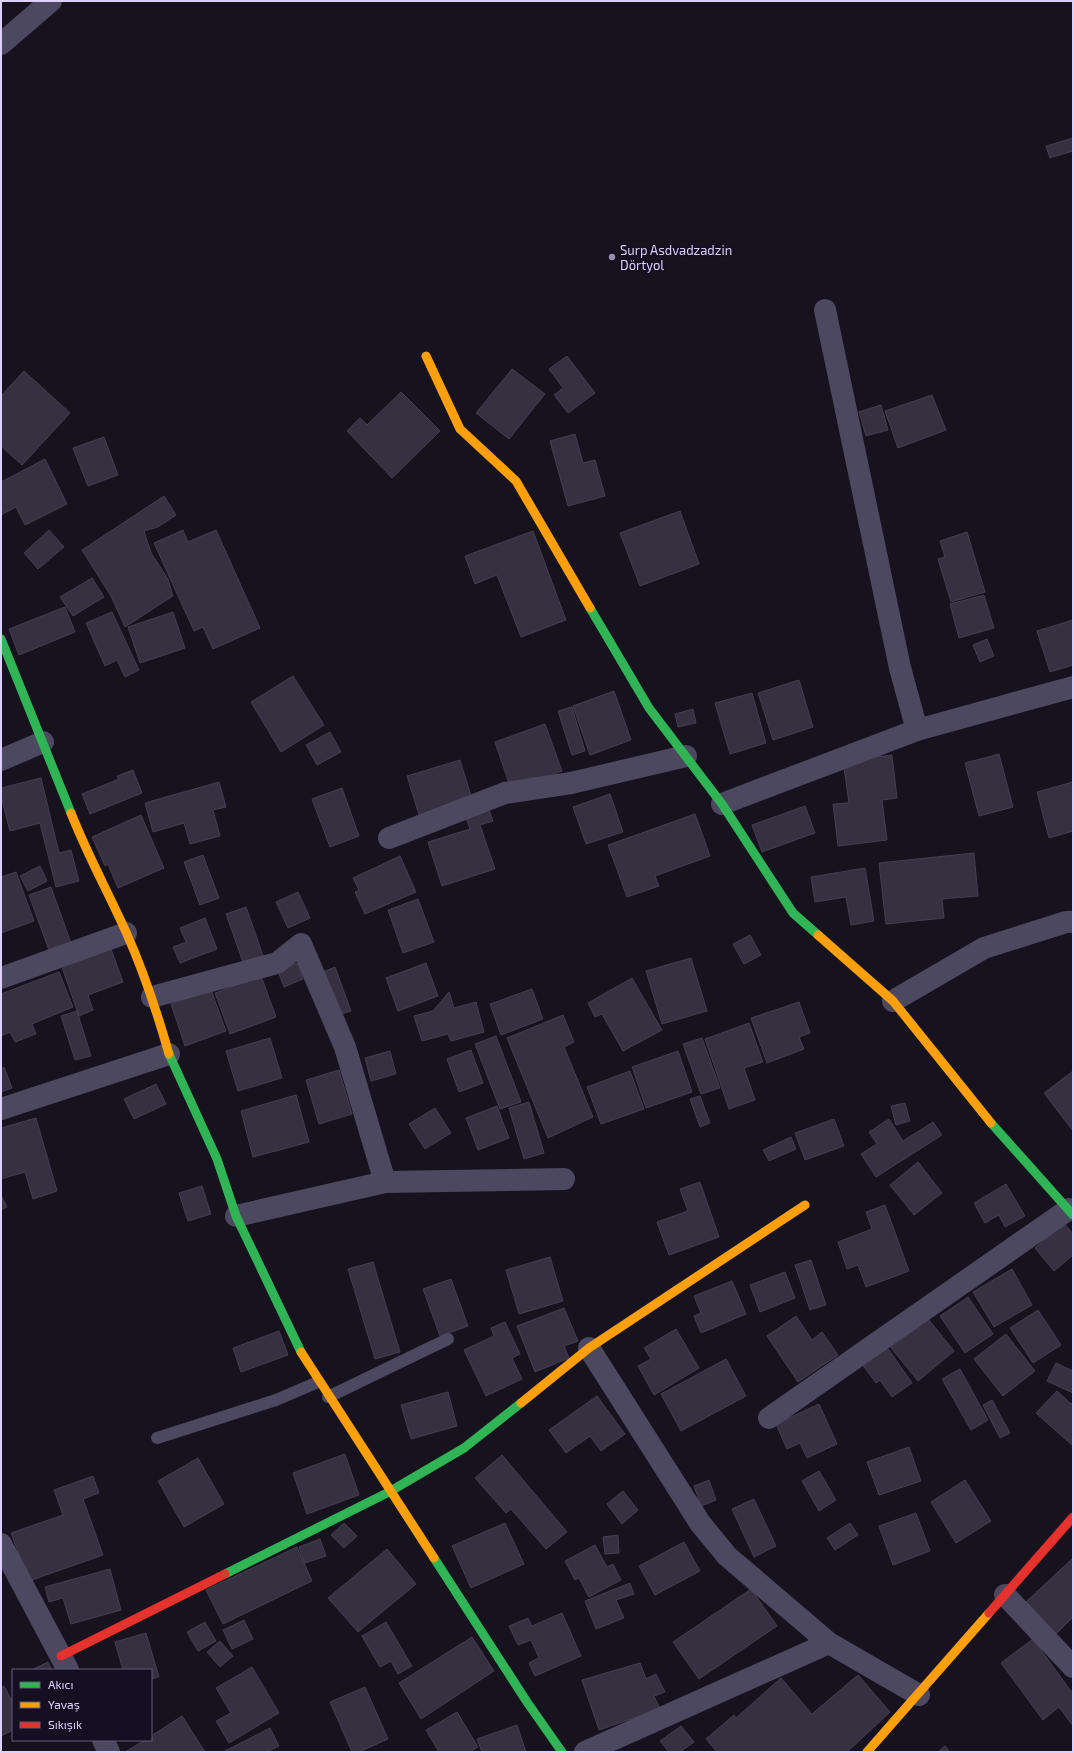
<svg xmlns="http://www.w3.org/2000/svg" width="1074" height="1753" font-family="'Exo 2',sans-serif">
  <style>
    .building { fill: #363140; stroke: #443e51 }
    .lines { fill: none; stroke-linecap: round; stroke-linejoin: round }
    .lane { stroke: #4c485f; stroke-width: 12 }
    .street { stroke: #4c485f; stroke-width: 22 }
    .fast { stroke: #30b455; stroke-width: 9 }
    .slow { stroke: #ff9f0a; stroke-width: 9 }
    .jam { stroke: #e5322d; stroke-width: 9 }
    .poi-dot { fill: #978faf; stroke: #150f22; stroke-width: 1.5 }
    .labels { text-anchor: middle; stroke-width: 4; stroke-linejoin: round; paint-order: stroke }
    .poi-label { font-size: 13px; fill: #ddd2fd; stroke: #150f22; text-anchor: start }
  </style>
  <rect width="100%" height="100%" fill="#16131e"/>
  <!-- building -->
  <g class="building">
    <path d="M1073,138V151L1050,158L1046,146Z"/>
    <path d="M567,356L595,393L568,413L554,395L563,388L549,369Z"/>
    <path d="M512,369L545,394L509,439L476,413Z"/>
    <path d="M24,371L70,413L22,465L1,446V396Z"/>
    <path d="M401,392L440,431L392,478L347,431L360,418L367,425Z"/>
    <path d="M932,395L946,430L898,448L885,411Z"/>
    <path d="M881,405L888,430L866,436L859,412Z"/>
    <path d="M575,434L583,463L595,460L605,496L568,506L550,441Z"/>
    <path d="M104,437L118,475L88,486L73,448Z"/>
    <path d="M45,459L67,504L25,525L16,507L1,515V482Z"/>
    <path d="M164,496L176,515L158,527L144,531L151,553L168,579L173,596L125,627L111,596L82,550Z"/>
    <path d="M680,511L699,564L640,586L620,533Z"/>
    <path d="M49,530L64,547L38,569L24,553Z"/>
    <path d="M183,530L188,542L216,530L260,628L213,649L203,627L194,631L154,543Z"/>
    <path d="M533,531L566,620L521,637L497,575L475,584L465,556Z"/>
    <path d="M967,532L985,592L951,602L938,559L945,557L940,541Z"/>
    <path d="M92,578L104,597L73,616L60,597Z"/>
    <path d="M984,595L994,628L959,638L950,604Z"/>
    <path d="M65,607L75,632L19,655L9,629Z"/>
    <path d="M112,612L139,670L125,677L117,660L105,666L86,623Z"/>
    <path d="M173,612L185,648L140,663L128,627Z"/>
    <path d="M1073,620V665L1050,672L1037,631Z"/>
    <path d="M987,639L994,656L980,662L973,645Z"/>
    <path d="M293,676L324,725L281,752L251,702Z"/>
    <path d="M799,680L813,727L773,740L758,693Z"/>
    <path d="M614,691L631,740L590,755L573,706Z"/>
    <path d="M752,693L766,743L730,754L715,703Z"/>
    <path d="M572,707L585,751L572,755L558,711Z"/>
    <path d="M693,709L696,723L678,727L675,714Z"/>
    <path d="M545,724L562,771L511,789L495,742Z"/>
    <path d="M330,732L341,752L317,765L306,745Z"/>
    <path d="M999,754L1013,807L979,816L965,763Z"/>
    <path d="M892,755L897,798L882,800L887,840L838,846L833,804L849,803L843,761Z"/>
    <path d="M460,760L472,799L419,815L407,776Z"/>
    <path d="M133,770L142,793L90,814L82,794L119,779L117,776Z"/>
    <path d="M41,778L59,853L71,850L79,881L56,887L40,823L10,831L1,796V788Z"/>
    <path d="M219,782L226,807L213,810L220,836L190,844L184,823L153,832L145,803Z"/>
    <path d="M1073,782V831L1049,838L1037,792Z"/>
    <path d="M342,788L359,836L330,847L312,799Z"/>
    <path d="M610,794L623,832L586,844L573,807Z"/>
    <path d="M805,806L815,833L762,852L752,825Z"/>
    <path d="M489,810L493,821L480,825L495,869L442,886L428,842L470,829L466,818Z"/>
    <path d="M695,814L710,856L655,876L659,886L627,897L608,845Z"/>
    <path d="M141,815L164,868L118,888L108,864L105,866L92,837Z"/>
    <path d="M974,853L978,896L942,899L944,918L886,924L879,863Z"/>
    <path d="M203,855L219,898L200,905L184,862Z"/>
    <path d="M400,856L416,892L365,914L355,892L359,890L353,878Z"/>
    <path d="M40,866L47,881L28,891L20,876Z"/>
    <path d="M865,868L874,921L851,925L846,897L815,902L811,877Z"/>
    <path d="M16,872L34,921L1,933V877Z"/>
    <path d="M51,887L72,946L50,953L29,895Z"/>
    <path d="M298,892L310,918L288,928L276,902Z"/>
    <path d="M418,899L434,942L403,953L388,910Z"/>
    <path d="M246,907L265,961L245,968L226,914Z"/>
    <path d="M205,918L217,949L180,963L173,947L186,942L180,928Z"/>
    <path d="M750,935L761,955L744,964L733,944Z"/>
    <path d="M111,949L123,982L88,995L93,1010L79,1016L62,967Z"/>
    <path d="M691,958L707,1011L662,1024L646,971Z"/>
    <path d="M297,963L303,979L284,987L278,971Z"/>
    <path d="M426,963L438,996L398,1011L386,978Z"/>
    <path d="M335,967L351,1011L338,1015L323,972Z"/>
    <path d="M59,972L73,1007L32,1024L36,1034L15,1042L10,1032L1,1036V994Z"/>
    <path d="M261,976L276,1017L230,1034L215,993Z"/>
    <path d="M632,978L662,1030L623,1051L602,1014L595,1017L588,1003Z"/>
    <path d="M532,989L543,1019L501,1035L490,1004Z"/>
    <path d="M211,990L226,1031L185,1046L171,1004Z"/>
    <path d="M449,992L454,1008L476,1002L484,1032L451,1041L448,1034L422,1041L414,1016L433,1011Z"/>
    <path d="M799,1002L810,1033L799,1037L804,1049L767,1063L751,1018Z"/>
    <path d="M77,1011L91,1056L75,1060L61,1016Z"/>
    <path d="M563,1015L574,1042L564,1047L593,1117L548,1138L507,1038Z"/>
    <path d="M749,1023L763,1062L744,1068L755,1100L729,1109L705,1039Z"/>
    <path d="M496,1036L521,1102L500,1109L475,1044Z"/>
    <path d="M270,1038L282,1078L238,1091L226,1051Z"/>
    <path d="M702,1038L720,1088L701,1094L683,1044Z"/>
    <path d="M471,1050L483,1083L459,1092L447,1059Z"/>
    <path d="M390,1051L396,1074L371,1081L365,1058Z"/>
    <path d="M678,1051L692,1092L646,1108L632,1067Z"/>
    <path d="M4,1067L12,1088L1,1092V1069Z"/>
    <path d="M339,1070L352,1114L319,1124L306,1080Z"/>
    <path d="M630,1071L644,1109L601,1124L587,1087Z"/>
    <path d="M1073,1071V1131L1044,1093Z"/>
    <path d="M156,1084L166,1104L134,1119L124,1099Z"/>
    <path d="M296,1095L309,1142L253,1157L241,1111Z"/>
    <path d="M700,1096L710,1123L700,1127L690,1099Z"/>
    <path d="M529,1102L544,1153L524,1159L509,1108Z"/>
    <path d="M905,1103L910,1121L896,1125L891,1106Z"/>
    <path d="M497,1106L509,1138L478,1150L466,1118Z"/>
    <path d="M435,1108L451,1133L425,1149L409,1124Z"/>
    <path d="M36,1118L57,1191L33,1199L25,1172L1,1179V1128Z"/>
    <path d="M834,1119L844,1146L805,1160L795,1133Z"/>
    <path d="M889,1119L903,1141L933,1122L942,1135L876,1177L861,1154L877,1144L869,1132Z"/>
    <path d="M791,1137L796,1149L769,1161L763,1150Z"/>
    <path d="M918,1162L942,1193L914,1215L890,1185Z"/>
    <path d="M700,1182L719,1237L669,1255L657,1222L688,1211L680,1189Z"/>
    <path d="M1006,1184L1025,1216L1005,1227L999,1215L985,1223L974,1203Z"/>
    <path d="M202,1186L211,1214L188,1221L179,1193Z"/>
    <path d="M1,1195L7,1207L1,1210Z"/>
    <path d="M885,1205L909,1271L866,1287L858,1265L847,1269L838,1242L872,1229L866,1212Z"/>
    <path d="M1064,1223L1073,1234V1255L1054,1271L1035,1248Z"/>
    <path d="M550,1257L563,1301L519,1314L506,1270Z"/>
    <path d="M811,1260L826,1305L810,1310L795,1265Z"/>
    <path d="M373,1262L400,1352L375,1359L348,1269Z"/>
    <path d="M1012,1269L1032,1305L994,1327L973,1292Z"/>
    <path d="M785,1272L795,1298L760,1312L750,1285Z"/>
    <path d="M451,1279L468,1326L440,1336L423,1289Z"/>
    <path d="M732,1281L746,1314L701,1333L694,1316L701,1313L694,1296Z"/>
    <path d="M968,1297L993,1334L965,1353L940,1316Z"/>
    <path d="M564,1308L578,1341L564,1346L569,1358L535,1372L517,1326Z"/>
    <path d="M1038,1310L1061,1345L1033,1363L1010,1328Z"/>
    <path d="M925,1315L954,1351L918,1381L888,1344Z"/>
    <path d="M796,1316L812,1340L822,1332L838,1355L798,1382L767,1336Z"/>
    <path d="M505,1322L520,1354L512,1358L522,1379L486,1396L464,1350L494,1336L491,1328Z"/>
    <path d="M676,1329L699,1368L654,1395L638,1366L651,1359L644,1348Z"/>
    <path d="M279,1331L288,1355L241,1372L233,1348Z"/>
    <path d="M1006,1334L1035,1371L1003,1396L974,1359Z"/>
    <path d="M884,1343L912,1383L892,1397L880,1380L876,1383L859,1360Z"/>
    <path d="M726,1359L746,1396L681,1431L661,1394Z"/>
    <path d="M1056,1363L1073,1371V1393L1047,1381Z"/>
    <path d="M960,1369L988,1420L971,1430L942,1379Z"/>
    <path d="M1057,1391L1071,1404L1073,1402V1446L1036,1413Z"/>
    <path d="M448,1392L457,1426L411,1439L401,1405Z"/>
    <path d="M597,1396L625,1434L601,1451L590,1436L566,1453L549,1430Z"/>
    <path d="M992,1400L1010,1433L1000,1438L983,1405Z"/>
    <path d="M819,1404L837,1444L807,1458L800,1443L787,1449L776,1424Z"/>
    <path d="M909,1447L921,1481L879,1495L867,1462Z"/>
    <path d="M345,1454L359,1495L307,1514L293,1473Z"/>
    <path d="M502,1455L567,1532L546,1549L511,1509L506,1513L475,1478Z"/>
    <path d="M198,1458L224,1504L184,1527L158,1481Z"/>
    <path d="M819,1471L836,1500L819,1511L802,1481Z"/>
    <path d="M93,1476L99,1493L83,1499L103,1555L29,1581L11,1533L63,1515L54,1490Z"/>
    <path d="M709,1480L716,1500L701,1506L694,1486Z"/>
    <path d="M965,1480L991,1521L956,1543L931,1502Z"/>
    <path d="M623,1491L638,1510L622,1524L607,1504Z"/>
    <path d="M754,1499L776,1546L754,1557L732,1509Z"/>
    <path d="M916,1513L930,1551L893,1565L879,1526Z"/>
    <path d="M344,1523L357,1536L344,1548L331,1535Z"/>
    <path d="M505,1523L524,1564L471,1588L452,1546Z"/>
    <path d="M850,1523L858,1535L835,1550L827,1538Z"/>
    <path d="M618,1535L619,1553L605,1554L603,1537Z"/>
    <path d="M320,1539L326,1556L305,1563L299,1547Z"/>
    <path d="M684,1542L700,1571L655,1595L639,1566Z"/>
    <path d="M595,1545L607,1567L613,1564L621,1580L589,1597L579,1578L575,1580L565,1561Z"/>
    <path d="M297,1547L312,1581L223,1624L206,1590Z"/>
    <path d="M387,1549L416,1584L358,1632L328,1598Z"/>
    <path d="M1073,1558V1620L1072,1618L1056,1634L1026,1602Z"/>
    <path d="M110,1569L121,1610L71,1624L63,1598L49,1602L45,1587Z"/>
    <path d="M630,1583L634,1594L616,1600L624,1618L596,1629L585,1601Z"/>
    <path d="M751,1589L777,1626L699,1679L673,1642Z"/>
    <path d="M562,1613L581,1656L535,1676L529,1663L539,1658L531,1640L518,1645L509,1626L528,1618L532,1626Z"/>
    <path d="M244,1620L253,1639L232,1649L223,1630Z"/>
    <path d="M205,1622L216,1641L198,1651L187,1632Z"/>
    <path d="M386,1622L412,1666L398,1674L391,1661L380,1667L362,1636Z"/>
    <path d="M146,1633L159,1677L151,1679V1670H123L115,1642Z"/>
    <path d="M472,1637L494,1671L421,1719L399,1683Z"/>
    <path d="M1033,1639L1073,1694V1726L1059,1707L1043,1720L1001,1663Z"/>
    <path d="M220,1641L233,1656L220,1667L207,1652Z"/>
    <path d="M48,1662L52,1670H31Z"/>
    <path d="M640,1663L646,1679L656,1674L665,1692L654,1696L660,1709L599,1730L582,1680Z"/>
    <path d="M252,1667L279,1713L229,1743L216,1721L231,1713L216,1688Z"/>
    <path d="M858,1675L890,1712L847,1752H717L706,1739L734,1715L736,1718L781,1678L812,1714Z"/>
    <path d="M4,1686L13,1703V1730L1,1736V1688Z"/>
    <path d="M365,1687L388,1739L359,1752H352L330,1702Z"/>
    <path d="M457,1712L478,1747L470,1752H439L426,1730Z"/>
    <path d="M182,1716L205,1752H125L145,1740H151V1736Z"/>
    <path d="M517,1725L526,1752H482L477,1739Z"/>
    <path d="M681,1726L694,1742L680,1752H669L660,1741Z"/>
    <path d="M270,1728L279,1746L267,1752H223Z"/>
    <path d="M945,1746L950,1752H938Z"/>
  </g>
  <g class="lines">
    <!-- lane -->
    <g class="lane">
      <path d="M328,1397L448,1339"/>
      <path d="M157,1438L276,1400L318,1382"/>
    </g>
    <!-- street -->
    <g class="street">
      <path d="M1,44L51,1"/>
      <path d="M825,310L900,668L917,730"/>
      <path d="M1,760L43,742"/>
      <path d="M722,804L917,730L1073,687"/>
      <path d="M389,838L505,793L571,783L686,756"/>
      <path d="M1,978L126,933"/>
      <path d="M152,997L277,963L301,944L345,1047L385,1182"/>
      <path d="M893,1001L984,948L1066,922H1073"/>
      <path d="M1,1109L169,1054"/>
      <path d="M236,1216L385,1182L564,1179"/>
      <path d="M589,1348L700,1523L727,1556L829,1643L919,1695"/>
      <path d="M769,1418L1069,1209"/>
      <path d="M1,1544L68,1670"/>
      <path d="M1005,1595L1073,1667"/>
      <path d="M103,1740L109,1752"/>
      <path d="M585,1752L829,1643"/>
    </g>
    <!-- fast -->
    <g class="fast">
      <path d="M590,608L649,708L722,804L793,913L818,935"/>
      <path d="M1,639L71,813"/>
      <path d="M169,1054L217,1159L236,1216L301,1352"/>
      <path d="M991,1123L1073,1215"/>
      <path d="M434,1558L527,1702L562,1752"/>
      <path d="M225,1574L389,1492L464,1448L521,1403"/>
    </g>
    <!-- slow -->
    <g class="slow">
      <path d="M426,356L460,429L516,481L590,608"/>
      <path d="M71,813C87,854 108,892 126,932C144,972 157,1012 169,1054"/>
      <path d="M818,935L893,1001L991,1123"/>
      <path d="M301,1352L434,1558"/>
      <path d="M521,1403L589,1348L805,1205"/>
      <path d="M867,1752L989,1613"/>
    </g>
    <!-- jam -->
    <g class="jam">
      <path d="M989,1613L1073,1517"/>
      <path d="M61,1656L225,1574"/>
    </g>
  </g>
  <!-- markers -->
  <circle class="poi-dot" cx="612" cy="257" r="4"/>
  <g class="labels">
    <!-- poi labels -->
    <g class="poi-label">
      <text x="620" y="255">Surp Asdvadzadzin<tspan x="620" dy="15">Dörtyol</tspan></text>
    </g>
  </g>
  <!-- border -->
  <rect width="1074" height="1753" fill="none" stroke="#ddd2fd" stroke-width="4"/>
  <!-- legend -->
  <rect x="12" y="1669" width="140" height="72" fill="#150f22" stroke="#655d7a"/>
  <rect x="20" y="1682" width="20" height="6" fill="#30b455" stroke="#655d7a"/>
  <text x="48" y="1689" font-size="12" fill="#ddd2fd">Akıcı</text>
  <rect x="20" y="1702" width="20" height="6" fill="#ff9f0a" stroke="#655d7a"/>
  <text x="48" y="1709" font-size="12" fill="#ddd2fd">Yavaş</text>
  <rect x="20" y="1722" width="20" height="6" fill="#e5322d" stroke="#655d7a"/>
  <text x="48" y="1729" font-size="12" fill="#ddd2fd">Sıkışık</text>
</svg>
